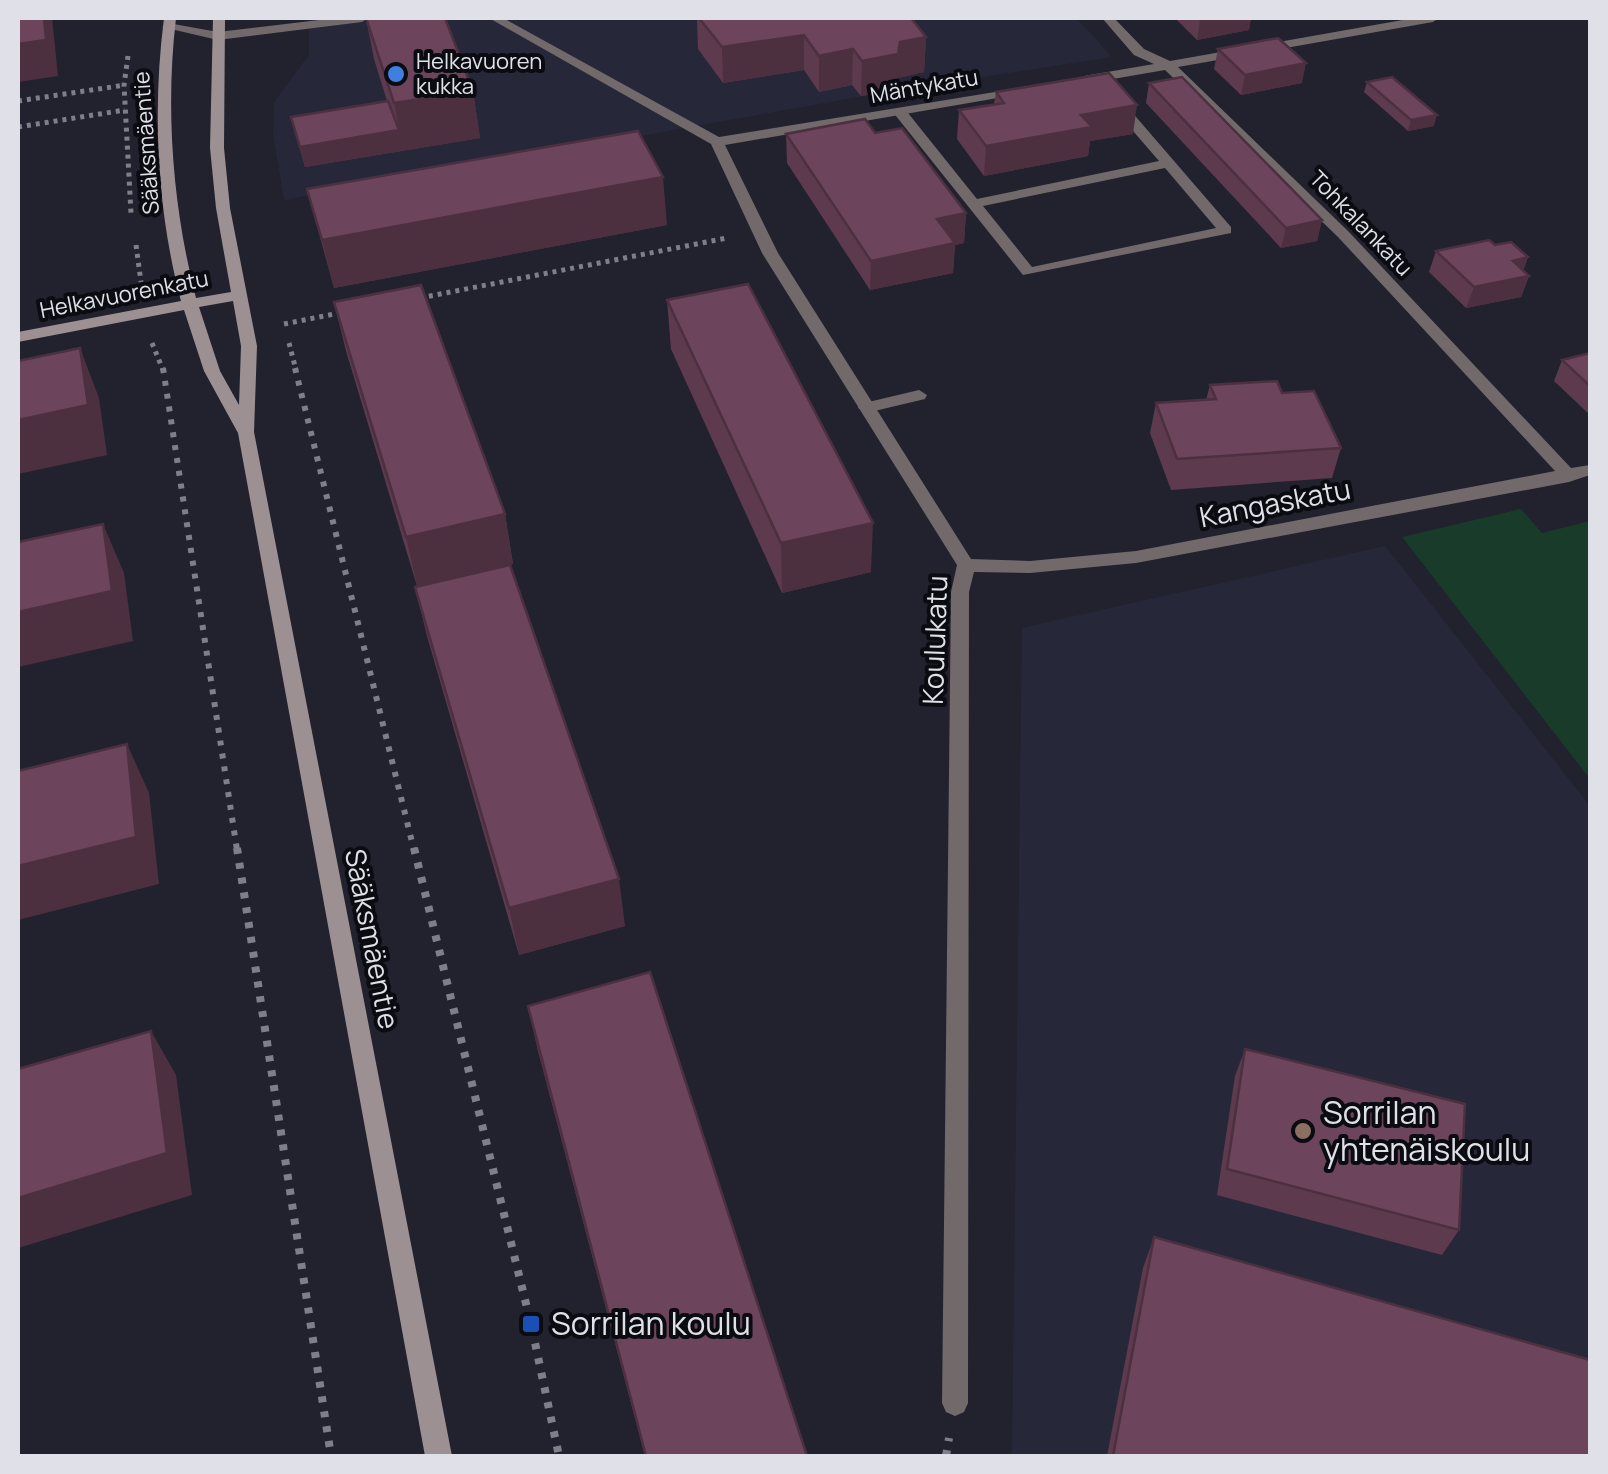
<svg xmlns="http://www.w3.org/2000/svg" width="1608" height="1474" font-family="Manrope,sans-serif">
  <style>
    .built { fill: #26283a }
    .green { fill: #193b29 }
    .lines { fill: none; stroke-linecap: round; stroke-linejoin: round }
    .path-far2 { stroke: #7e7f89; stroke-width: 5; stroke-dasharray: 4 5; stroke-linecap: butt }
    .path-far1 { stroke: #7e7f89; stroke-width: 6; stroke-dasharray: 5 8; stroke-linecap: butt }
    .path { stroke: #7e7f89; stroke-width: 8; stroke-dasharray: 6 9; stroke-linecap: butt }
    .lane { fill: #71696a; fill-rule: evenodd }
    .street { fill: #71696a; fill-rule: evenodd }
    .secondary { fill: #9d9092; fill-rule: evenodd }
    .wall { fill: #5d3a4e }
    .shaded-wall { fill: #4c3040 }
    .building { fill: #6c445b; stroke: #4c3040; stroke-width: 2.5 }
    .shop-dot { fill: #3f7fe0; stroke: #0b0c11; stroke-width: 4 }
    .education-dot { fill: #8d6e63; stroke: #0b0c11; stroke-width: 4 }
    .transit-dot { fill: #1a4fb4; stroke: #0b0c11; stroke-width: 4 }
    .labels { text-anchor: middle; stroke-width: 8; stroke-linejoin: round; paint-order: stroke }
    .far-poi-label { font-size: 22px; fill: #dfe0e8; stroke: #0b0c11; text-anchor: start }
    .far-street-label { font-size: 22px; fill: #dfe0e8; stroke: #0b0c11 }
    .street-label { font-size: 28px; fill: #dfe0e8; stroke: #0b0c11 }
    .near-poi-label { font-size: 32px; fill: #dfe0e8; stroke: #0b0c11; text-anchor: start }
  </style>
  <rect width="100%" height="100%" fill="#21222e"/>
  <!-- built -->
  <g class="built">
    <path d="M309,18H1076L1112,57L897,90L284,200L273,133L274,102L309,55Z"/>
    <path d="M1385,546L1590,806V1456H1012L1022,628Z"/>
  </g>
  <!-- green -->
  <path class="green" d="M1521,509L1542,533L1590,521V779L1402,537Z"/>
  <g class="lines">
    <!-- path-far2 -->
    <g class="path-far2">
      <path d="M128,56L124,85L131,213"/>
      <path d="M18,101L125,85"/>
      <path d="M18,127L125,110"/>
      <path d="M136,245L141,282"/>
      <path d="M420,298L727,238"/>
      <path d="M284,324L344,312"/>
      <path d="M152,343L163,370"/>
      <path d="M289,343L296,370"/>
    </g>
    <!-- path-far1 -->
    <g class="path-far1">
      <path d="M163,368L237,850"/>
      <path d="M295,368L414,850"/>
    </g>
    <!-- path -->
    <g class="path">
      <path d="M237,848L331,1456"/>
      <path d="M414,848L531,1324L559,1456"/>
      <path d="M946,1456L949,1438"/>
    </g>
    <!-- lane -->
    <g class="lane">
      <path d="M1114,103H1124L1231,227V233L1023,275L892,111L904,108L977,199L1159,161L1114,109ZM1165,168L1216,228L1032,267L983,206Z"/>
      <path d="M919,390L927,395L925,399L866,413L858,408L860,404Z"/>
    </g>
    <!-- street -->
    <g class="street">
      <path d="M336,18H368L362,22L218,40L162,27L168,23L218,32Z"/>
      <path d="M489,18H503L719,137L1026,87V93L1021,94L725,145L778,253L971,559L1030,561L1136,551L1555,471L1338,237L1165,70L1084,84L1077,80L1084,76L1154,64L1134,55L1102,18H1114L1144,49L1170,61L1414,18H1439L1433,22L1178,67L1348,231L1571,468L1590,465V475L1569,482L1136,563L1030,573L974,572L969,592L968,1403L964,1412L955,1416L946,1412L942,1403L951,592L957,565L762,253L711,144Z"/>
    </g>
    <!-- secondary -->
    <path class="secondary" d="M164,18H176C165,111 173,208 196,298L231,292L216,208L210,148L213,18H225L224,148L230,208L257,346L254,432L452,1456H425L238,433L204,371L184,310L18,342V332L181,301C157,211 152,111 164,18ZM233,301L241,346L239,405L220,371L199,307Z"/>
  </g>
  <!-- wall -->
  <g class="wall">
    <path d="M366,18L473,91L480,138L305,167L291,117L387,101L374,59Z"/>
    <path d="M697,18H911L926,37L924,72L898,78L897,90L861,96L852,85L819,92L804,70L723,83L698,49Z"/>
    <path d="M1175,18H1251L1249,30L1197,40Z"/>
    <path d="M1218,49L1302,83L1241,95L1214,69Z"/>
    <path d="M1367,82L1434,126L1408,131L1364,92Z"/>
    <path d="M1149,83L1322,220L1317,241L1281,248L1146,103Z"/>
    <path d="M996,92L1133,134L1090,141L1088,156L984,176L957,139L959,110L994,104Z"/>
    <path d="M875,133L966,213L964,243L955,245L953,273L870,290L787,163L786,134Z"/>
    <path d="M307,189L667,225L334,288Z"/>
    <path d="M1495,245L1528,257L1523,271L1529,276L1521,297L1466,308L1429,272L1436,251Z"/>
    <path d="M667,300L871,572L782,593L671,349Z"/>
    <path d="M334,302L505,514L513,564L417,586L346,351Z"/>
    <path d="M1590,353V415L1554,381L1562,360Z"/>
    <path d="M1210,385L1282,393L1341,448L1332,478L1171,490L1150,433L1156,403L1206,400Z"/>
    <path d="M415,587L625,926L519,955L427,636Z"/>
    <path d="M528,1006L807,1456H645L538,1051Z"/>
    <path d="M1245,1049L1459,1230L1442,1255L1217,1195L1235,1076Z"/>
    <path d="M1154,1237L1590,1456H1107L1143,1268Z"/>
  </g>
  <!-- shaded-wall -->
  <g class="shaded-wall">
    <path d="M44,18H52L58,76L18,82V44Z"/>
    <path d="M1214,18H1251L1249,30L1197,40L1200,20Z"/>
    <path d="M804,35V70L723,83L722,47Z"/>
    <path d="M926,37L924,72L898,78L897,90L861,96L862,61L900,42Z"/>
    <path d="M853,49L852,85L819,92V56Z"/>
    <path d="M1306,63L1302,83L1241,95L1245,75Z"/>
    <path d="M473,91L480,138L305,167L300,147L399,130L394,103Z"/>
    <path d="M1137,105L1133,134L1090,141L1088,156L984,176L986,146L1081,115Z"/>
    <path d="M1437,115L1434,126L1408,131L1411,120Z"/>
    <path d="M663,177L667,225L334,288L322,240Z"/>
    <path d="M966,213L964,243L955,245L953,273L870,290L871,261L937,219Z"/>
    <path d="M1322,220L1317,241L1281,248L1286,228Z"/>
    <path d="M1528,257L1521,277L1529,276L1521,297L1466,308L1474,287L1513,261Z"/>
    <path d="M80,348L99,398L107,455L18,474V420Z"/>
    <path d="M505,514L513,564L417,586L406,537Z"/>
    <path d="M873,523L871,572L782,593L781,543Z"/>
    <path d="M103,524L124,573L133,641L18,667V612Z"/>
    <path d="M127,744L149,793L159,884L18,920V866Z"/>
    <path d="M619,879L625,926L519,955L509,908Z"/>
    <path d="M151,1031L176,1075L192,1195L18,1248V1198Z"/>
  </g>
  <!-- building -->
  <g class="building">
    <path d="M18,18H44L46,40L18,44Z"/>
    <path d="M366,18H445L473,91L394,103Z"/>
    <path d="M699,18H911L926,37L900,42L898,54L862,61L853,49L819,56L804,35L722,47Z"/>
    <path d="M1278,38L1306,63L1245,75L1218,49Z"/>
    <path d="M1109,73L1137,105L1081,115L1092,127L986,146L959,110L1004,103L996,92Z"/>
    <path d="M1182,77L1322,220L1286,228L1149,83Z"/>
    <path d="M1392,77L1437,115L1411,120L1367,82Z"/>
    <path d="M388,101L399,130L300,147L291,117Z"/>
    <path d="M865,119L875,133L902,128L966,213L937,219L955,243L871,261L786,134Z"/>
    <path d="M638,131L663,177L322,240L307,189Z"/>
    <path d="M1489,240L1495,245L1511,242L1528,257L1513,261L1529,276L1474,287L1436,251Z"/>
    <path d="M748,284L873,523L781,543L667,300Z"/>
    <path d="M421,285L505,514L406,537L334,302Z"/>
    <path d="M80,348L88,405L18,420V361Z"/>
    <path d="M1590,353V386L1562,360Z"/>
    <path d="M1277,381L1282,393L1314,391L1341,448L1177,459L1156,403L1216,399L1210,385Z"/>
    <path d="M103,524L112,591L18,612V542Z"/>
    <path d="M510,565L619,879L509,908L415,587Z"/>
    <path d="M127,744L136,837L18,866V771Z"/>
    <path d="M650,972L807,1456H646L528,1006Z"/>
    <path d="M151,1031L167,1153L18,1198V1069Z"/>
    <path d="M1245,1049L1465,1104L1459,1230L1227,1169Z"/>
    <path d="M1154,1237L1590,1360V1456H1113Z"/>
  </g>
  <!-- markers -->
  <circle class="shop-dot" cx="396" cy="74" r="10"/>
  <circle class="education-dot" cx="1303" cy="1131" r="10"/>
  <rect class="transit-dot" x="521" y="1314" width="20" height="20" rx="5"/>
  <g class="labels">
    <!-- far-poi labels -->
    <g class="far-poi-label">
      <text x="416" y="69">Helkavuoren<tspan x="416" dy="25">kukka</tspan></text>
    </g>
    <!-- far-street labels -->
    <g class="far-street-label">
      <text transform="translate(924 86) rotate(-10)" y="8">Mäntykatu</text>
      <text transform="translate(146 143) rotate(-94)" y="8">Sääksmäentie</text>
      <text transform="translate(1361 223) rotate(46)" y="8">Tohkalankatu</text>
      <text transform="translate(124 294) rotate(-11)" y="8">Helkavuorenkatu</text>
    </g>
    <!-- street labels -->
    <g class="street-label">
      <text transform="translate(1275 503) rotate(-11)" y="10">Kangaskatu</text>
      <text transform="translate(935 640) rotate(-88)" y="10">Koulukatu</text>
      <text transform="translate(372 939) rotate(79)" y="10">Sääksmäentie</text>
    </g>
    <!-- near-poi labels -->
    <g class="near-poi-label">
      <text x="1323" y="1124">Sorrilan<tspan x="1323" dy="37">yhtenäiskoulu</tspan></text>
      <text x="551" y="1335">Sorrilan koulu</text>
    </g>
  </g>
  <!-- border -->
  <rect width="1608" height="1474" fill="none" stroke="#dfe0e8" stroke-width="40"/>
</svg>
